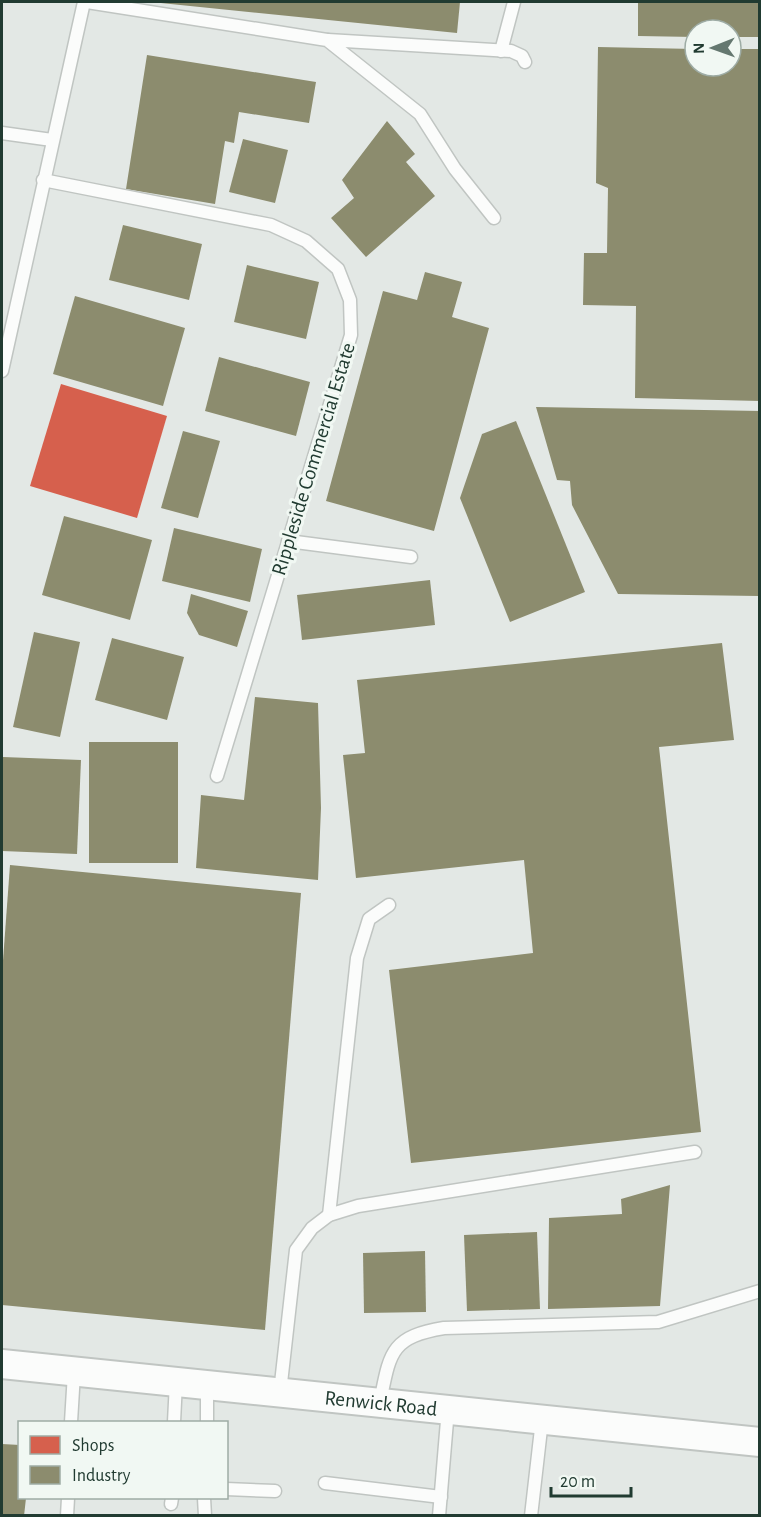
<svg xmlns="http://www.w3.org/2000/svg" width="761" height="1517" font-family="'Alegreya Sans',sans-serif">
  <style>
    .shops { fill: #d6604d }
    .industry { fill: #8c8c6e }
    .lines { fill: none; stroke-linecap: round; stroke-linejoin: round }
    .service-casing { stroke: #c0c5c2; stroke-width: 15 }
    .tertiary-casing { stroke: #c0c5c2; stroke-width: 32 }
    .service { stroke: #fbfcfb; stroke-width: 12 }
    .tertiary { stroke: #fbfcfb; stroke-width: 28 }
    .labels { text-anchor: middle; stroke-width: 6; stroke-linejoin: round; paint-order: stroke }
    .street-label { font-size: 21px; fill: #213b31; stroke: #f1f8f3 }
  </style>
  <rect width="100%" height="100%" fill="#e3e8e5"/>
  <!-- shops -->
  <path class="shops" d="M61,384L167,416L137,518L30,486Z"/>
  <!-- industry -->
  <g class="industry">
    <path d="M151,2H460L457,33Z"/>
    <path d="M638,2H760V37H731V30H695V37L638,36Z"/>
    <path d="M598,47L695,49V66H731V49H760V401L635,398L636,306L583,305L584,253H607L608,188L596,183Z"/>
    <path d="M147,55L316,82L309,123L239,112L234,143L225,141L215,204L126,189Z"/>
    <path d="M387,121L415,154L406,162L435,196L366,257L331,218L354,198L342,180Z"/>
    <path d="M243,139L288,150L275,203L229,192Z"/>
    <path d="M123,225L202,244L189,300L109,280Z"/>
    <path d="M247,265L319,282L306,339L234,322Z"/>
    <path d="M425,272L462,282L452,317L489,328L434,531L326,501L383,291L417,300Z"/>
    <path d="M75,296L185,328L163,406L53,374Z"/>
    <path d="M219,357L310,382L296,436L205,411Z"/>
    <path d="M536,407L760,411L759,596L618,594L572,505L570,481L557,480Z"/>
    <path d="M516,421L585,592L510,622L460,498L482,434Z"/>
    <path d="M183,431L220,441L198,518L161,508Z"/>
    <path d="M64,516L152,540L130,620L42,595Z"/>
    <path d="M174,528L262,549L250,602L162,581Z"/>
    <path d="M430,580L435,625L302,640L297,595Z"/>
    <path d="M191,594L248,611L237,647L199,635L187,613Z"/>
    <path d="M34,632L80,642L60,737L13,727Z"/>
    <path d="M112,638L184,657L167,720L95,700Z"/>
    <path d="M722,643L734,740L659,747L701,1132L411,1163L389,970L533,953L524,860L356,878L343,755L365,753L357,680Z"/>
    <path d="M255,697L318,703L321,808L318,880L196,868L201,795L244,800Z"/>
    <rect x="89" y="742" width="89" height="121"/>
    <path d="M3,757L81,760L77,854L2,851Z"/>
    <path d="M10,865L301,893L265,1330L2,1305V974Z"/>
    <path d="M670,1185L660,1306L548,1309L549,1218L622,1214L621,1199Z"/>
    <path d="M537,1232L540,1309L467,1311L464,1235Z"/>
    <path d="M425,1251L426,1312L364,1313L363,1253Z"/>
    <path d="M2,1444L20,1445V1498H26L24,1516H2Z"/>
  </g>
  <g class="lines">
    <defs>
      <g id="service">
        <path d="M87,2L327,40L420,114L455,169L494,218"/>
        <path d="M328,40L511,51L522,56L525,62"/>
        <path d="M501,51L514,2"/>
        <path d="M2,133L52,140"/>
        <path d="M43,180L271,225L306,241L338,269L350,300L351,335L217,776"/>
        <path d="M2,371L84,2"/>
        <path d="M288,541L411,557"/>
        <path d="M329,1215L357,958L369,919L389,905"/>
        <path d="M280,1392L296,1250L312,1228L329,1215L358,1206L695,1152"/>
        <path d="M380,1402C390,1353 390,1337 444,1328L658,1322L760,1291"/>
        <path d="M71,1422L74,1373"/>
        <path d="M174,1422L176,1382"/>
        <path d="M207,1422V1385"/>
        <path d="M325,1483L441,1497"/>
        <path d="M226,1489L275,1491"/>
        <path d="M204,1498L205,1516"/>
        <path d="M171,1504L172,1498"/>
        <path d="M67,1516L68,1498"/>
        <path d="M439,1516L448,1409"/>
        <path d="M531,1516L542,1420"/>
      </g>
      <g id="tertiary">
        <path id="s1" d="M2,1364L760,1442"/>
      </g>
    </defs>
    <!-- service casing -->
    <use href="#service" class="service-casing"/>
    <!-- tertiary casing -->
    <use href="#tertiary" class="tertiary-casing"/>
    <!-- service -->
    <use href="#service" class="service"/>
    <!-- tertiary -->
    <use href="#tertiary" class="tertiary"/>
  </g>
  <g class="labels">
    <!-- street labels -->
    <g class="street-label">
      <text transform="translate(313 459) rotate(-73)" y="7">Rippleside Commercial Estate</text>
      <text dy="7" stroke="none"><textPath href="#s1" startOffset="381">Renwick Road</textPath></text>
    </g>
  </g>
  <!-- border -->
  <rect width="761" height="1517" fill="none" stroke="#213b31" stroke-width="6"/>
  <!-- legend -->
  <rect x="18" y="1421" width="210" height="78" fill="#f1f8f3" stroke="#9eaca5" stroke-width="1.5"/>
  <rect x="30" y="1436" width="30" height="18" fill="#d6604d" stroke="#9eaca5" stroke-width="1.5"/>
  <text x="72" y="1451" font-size="18" fill="#213b31">Shops</text>
  <rect x="30" y="1466" width="30" height="18" fill="#8c8c6e" stroke="#9eaca5" stroke-width="1.5"/>
  <text x="72" y="1481" font-size="18" fill="#213b31">Industry</text>
  <!-- north arrow -->
  <g transform="translate(713 48) rotate(269)"><circle r="28" fill="#f1f8f3" stroke="#9eaca5" stroke-width="1.5"/>
  <path d="M0-4.5L10 22L0 15L-10 22Z" fill="#657870"/>
  <text y="-9" font-size="16" font-weight="bold" text-anchor="middle" fill="#213b31">N</text>
  </g>
  <!-- scale -->
  <path d="M551 1487v9h80v-9" fill="none" stroke="#213b31" stroke-width="3"/>
  <text x="560" y="1487" font-size="18" fill="#213b31" stroke="#f1f8f3" stroke-width="4.5" paint-order="stroke">20 m</text>
</svg>
